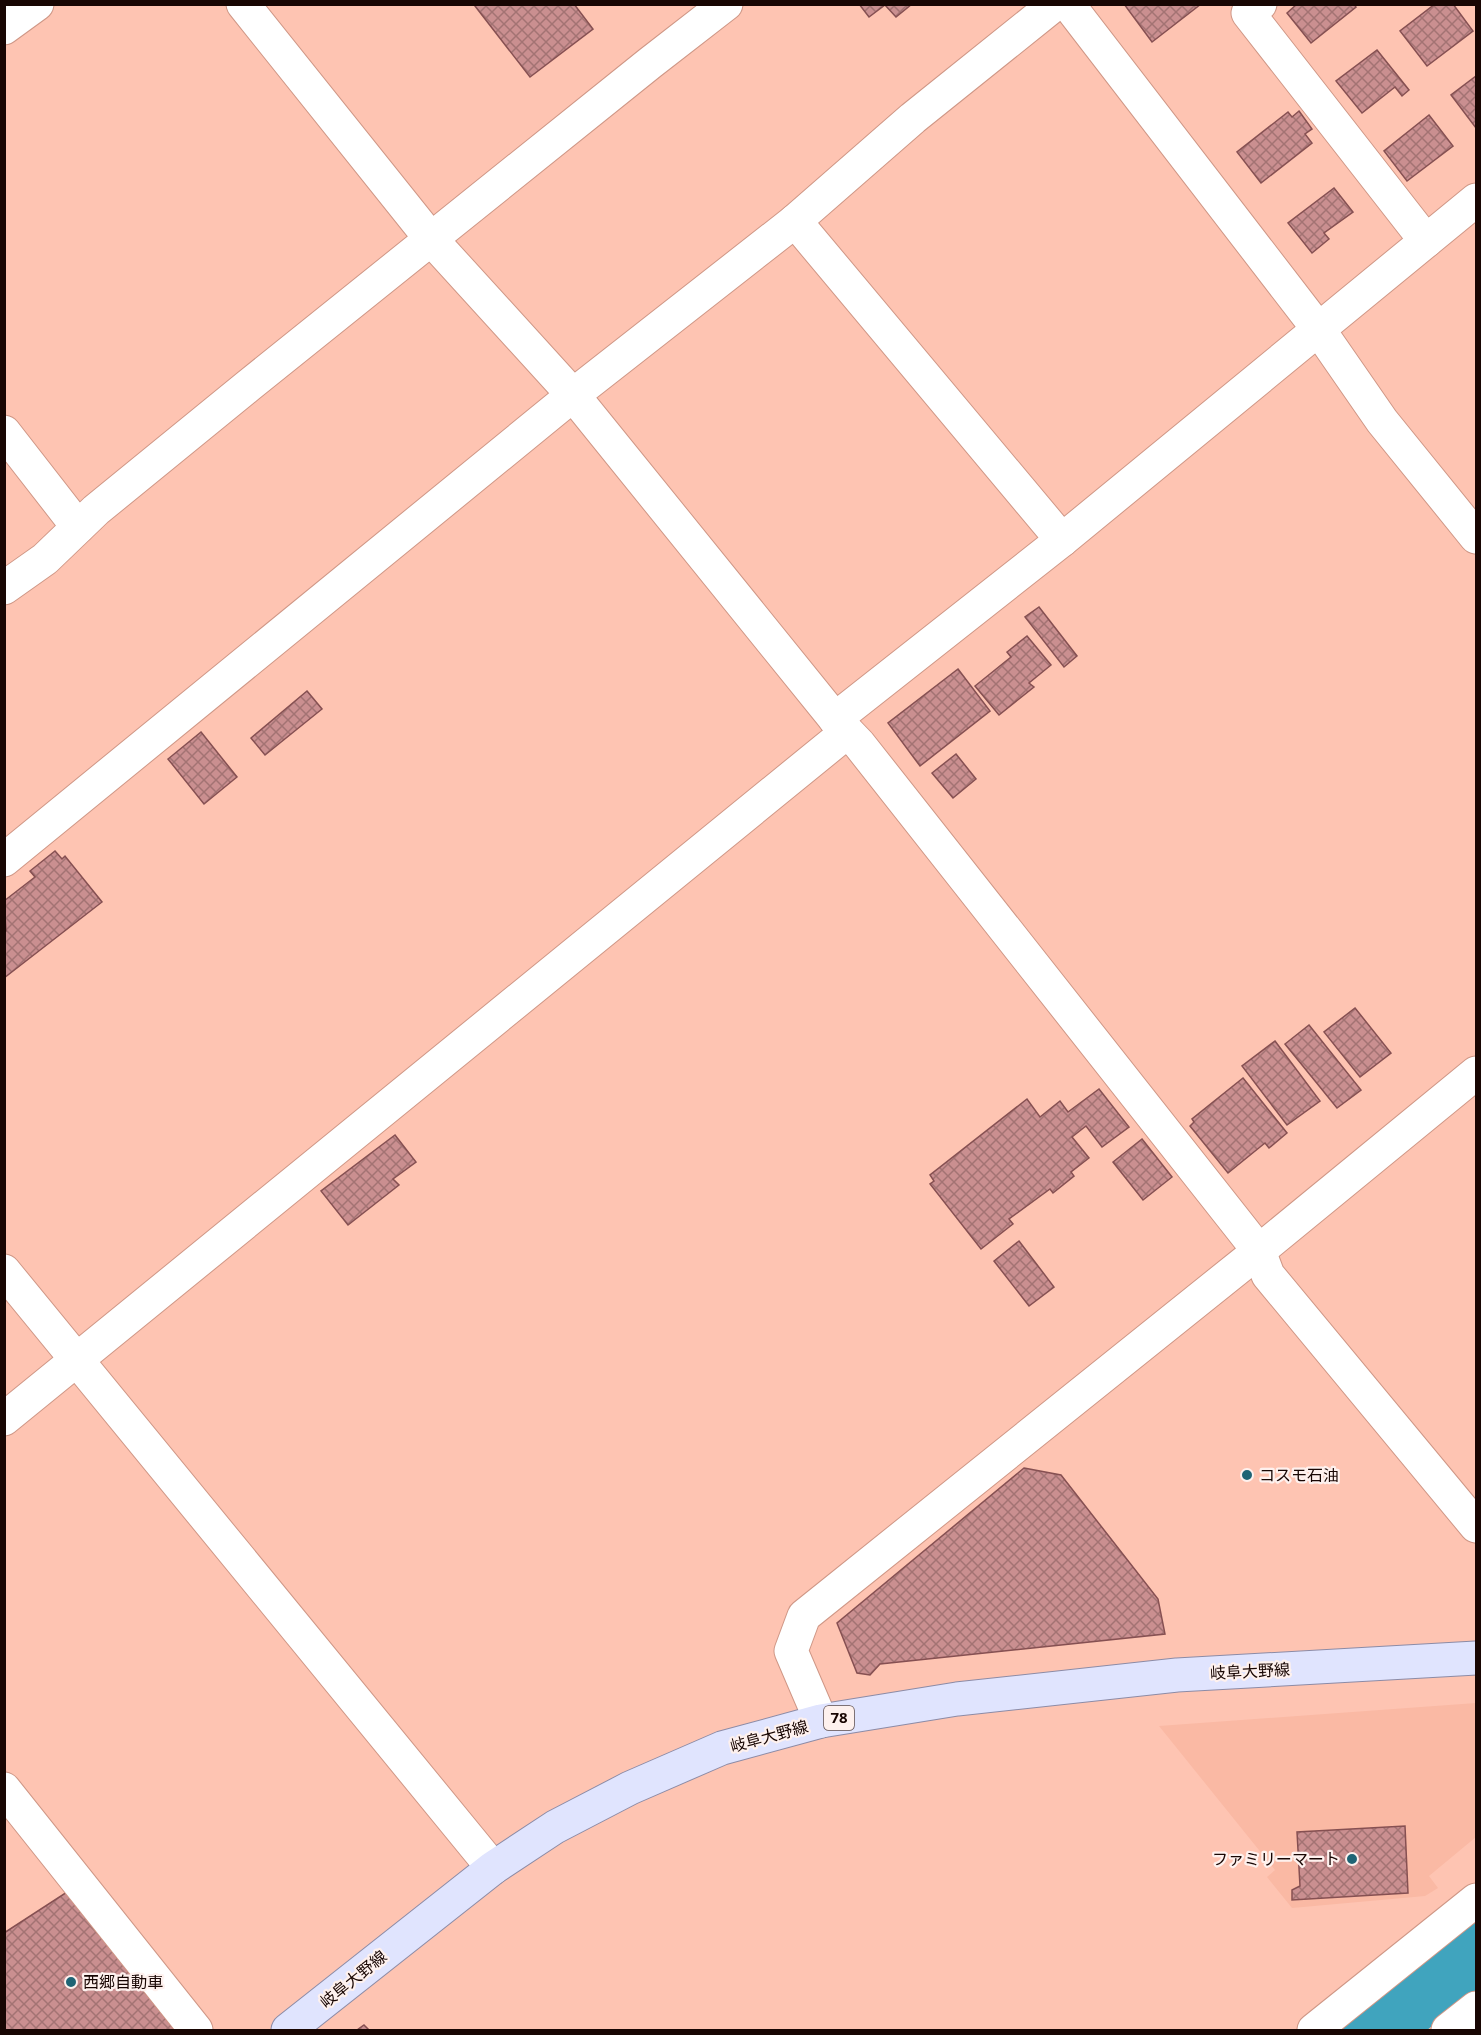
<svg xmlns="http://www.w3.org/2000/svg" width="1481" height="2035" font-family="'Noto Sans','Noto Sans JP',sans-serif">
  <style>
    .built { fill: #fab9a4 }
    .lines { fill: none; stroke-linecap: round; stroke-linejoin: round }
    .river { stroke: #40a4be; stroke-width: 72 }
    .building { fill: url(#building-cross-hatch); stroke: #865052; stroke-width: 1.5 }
    .minor-casing { stroke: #cf9786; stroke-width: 35 }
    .major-casing { stroke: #8c8ba6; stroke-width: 35 }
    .minor { stroke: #fff; stroke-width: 33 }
    .major { stroke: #e0e4fe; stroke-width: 33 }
    .poi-dot { fill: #1f6475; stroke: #fef1ee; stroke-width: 2 }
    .labels { text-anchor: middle; stroke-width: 4.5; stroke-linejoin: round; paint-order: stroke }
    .shield { fill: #fef1ee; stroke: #5d4c4a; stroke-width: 1.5 }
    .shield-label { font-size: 15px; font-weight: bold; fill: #180603 }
    .poi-label { font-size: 16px; fill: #180603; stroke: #fef1ee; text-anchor: start }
    .street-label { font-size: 16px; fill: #180603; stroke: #fef1ee }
  </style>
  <defs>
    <pattern id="building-cross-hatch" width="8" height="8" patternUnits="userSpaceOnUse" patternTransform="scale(1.5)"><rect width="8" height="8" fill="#ca8f90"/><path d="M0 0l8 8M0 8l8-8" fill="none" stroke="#a37373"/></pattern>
  </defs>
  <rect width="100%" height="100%" fill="#fec4b2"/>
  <!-- built -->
  <path class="built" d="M1476,1703V1837L1429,1876L1438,1888L1425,1896L1292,1908L1267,1877L1275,1870L1159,1726Z"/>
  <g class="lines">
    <!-- river -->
    <path class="river" d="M1370,2030L1476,1944"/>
  </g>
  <!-- building -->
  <g class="building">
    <path d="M477,4H574L593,29L530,77L475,6Z"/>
    <path d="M859,4H912L896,17L885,5L869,17Z"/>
    <path d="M1124,4H1201L1152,42Z"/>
    <path d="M1297,4H1354L1356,7L1311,43L1287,13Z"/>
    <path d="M1435,4H1453L1473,31L1427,66L1400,31Z"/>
    <path d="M1377,50L1409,90L1402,96L1395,87L1362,113L1336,81Z"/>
    <path d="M1476,76V128L1451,95Z"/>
    <path d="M1299,111L1312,129L1305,134L1312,143L1261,183L1237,152L1288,112L1292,117Z"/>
    <path d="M1429,115L1453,146L1407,181L1384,151Z"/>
    <path d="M1334,188L1353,212L1324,233L1329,239L1312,253L1288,223Z"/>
    <path d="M1039,607L1077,656L1064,667L1025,617Z"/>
    <path d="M1027,636L1051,665L1029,683L1034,687L999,715L975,686L1011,657L1007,652Z"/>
    <path d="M958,669L990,711L920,766L888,723Z"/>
    <path d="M307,691L322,709L265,755L251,738Z"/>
    <path d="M201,732L237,777L204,804L168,759Z"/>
    <path d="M956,754L976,779L953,798L932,773Z"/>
    <path d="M55,851L62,859L65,856L102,902L4,978V933L6,931L4,901L35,877L30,871Z"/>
    <path d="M1355,1008L1391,1053L1360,1077L1324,1032Z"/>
    <path d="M1309,1025L1361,1090L1337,1108L1285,1044Z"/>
    <path d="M1275,1041L1320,1101L1287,1125L1242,1066Z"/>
    <path d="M1243,1078L1287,1133L1269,1148L1265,1143L1228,1173L1190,1126L1194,1122L1192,1119Z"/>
    <path d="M1099,1089L1129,1127L1102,1147L1086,1126L1072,1137L1089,1158L1071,1172L1074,1176L1053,1193L1050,1189L1009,1219L1013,1224L981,1249L930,1184L934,1181L930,1175L1027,1099L1040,1117L1060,1101L1068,1112Z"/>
    <path d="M395,1135L416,1162L393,1179L399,1185L348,1225L321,1191Z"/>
    <path d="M1142,1139L1172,1177L1143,1200L1113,1162Z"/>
    <path d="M1019,1241L1054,1287L1029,1306L994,1261Z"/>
    <path d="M1024,1468L1061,1475L1158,1599L1165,1634L880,1664L870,1675L857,1673L837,1623Z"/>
    <path d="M1405,1826L1408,1893L1292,1900V1890L1300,1886L1297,1832Z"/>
    <path d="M67,1892L175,2030H4V1933Z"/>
    <path d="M364,2025L369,2030H357Z"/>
  </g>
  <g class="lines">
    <defs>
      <g id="minor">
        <path d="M243,4L431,239L573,395L835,719L859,744L1259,1251L1268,1275L1476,1526"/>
        <path d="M1068,4L1319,330L1382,421L1476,537"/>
        <path d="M1260,4L1248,13L1426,241"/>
        <path d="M4,28L37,4"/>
        <path d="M795,221L1062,540"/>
        <path d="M4,432L78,527"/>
        <path d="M4,588L45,559L96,510L248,386L650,63L726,4"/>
        <path d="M835,719L1062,540L1476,200"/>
        <path d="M4,860L573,395L795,221L913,118L1055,4"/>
        <path d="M4,1271L493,1868"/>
        <path d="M4,1419C286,1190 565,959 847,732"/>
        <path d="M821,1721L791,1651L804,1616L1259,1251L1476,1073"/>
        <path d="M4,1789L196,2030"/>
        <path d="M1314,2030L1476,1900"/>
        <path d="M1448,2030L1476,2008"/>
      </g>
      <path id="major" d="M288,2030L493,1868L555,1827L630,1788L722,1748L821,1721L957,1699L1177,1675L1476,1658"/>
    </defs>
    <!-- minor casing -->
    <use href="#minor" class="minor-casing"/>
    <!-- major casing -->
    <use href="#major" class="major-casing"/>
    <!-- minor -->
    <use href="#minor" class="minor"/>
    <!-- major -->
    <use href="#major" class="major"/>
  </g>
  <!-- markers -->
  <g class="poi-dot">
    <circle cx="1247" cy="1475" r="6"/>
    <circle cx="1352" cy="1859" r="6"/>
    <circle cx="71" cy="1982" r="6"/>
  </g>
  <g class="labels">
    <!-- shield labels -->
    <rect class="shield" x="824" y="1706" width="30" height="24" rx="4.5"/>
    <g class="shield-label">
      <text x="839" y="1723">78</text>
    </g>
    <!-- poi labels -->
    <g class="poi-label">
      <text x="1259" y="1481">コスモ石油</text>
      <text x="1340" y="1865" text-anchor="end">ファミリーマート</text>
      <text x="83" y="1988">西郷自動車</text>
    </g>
    <!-- street labels -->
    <g class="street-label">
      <text transform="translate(1250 1671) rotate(-3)" y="6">岐阜大野線</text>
      <text transform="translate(769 1736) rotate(-15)" y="6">岐阜大野線</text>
      <text transform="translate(353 1979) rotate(-39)" y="6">岐阜大野線</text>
    </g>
  </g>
  <!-- border -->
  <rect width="1481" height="2035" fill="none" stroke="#180603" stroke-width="12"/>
</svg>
